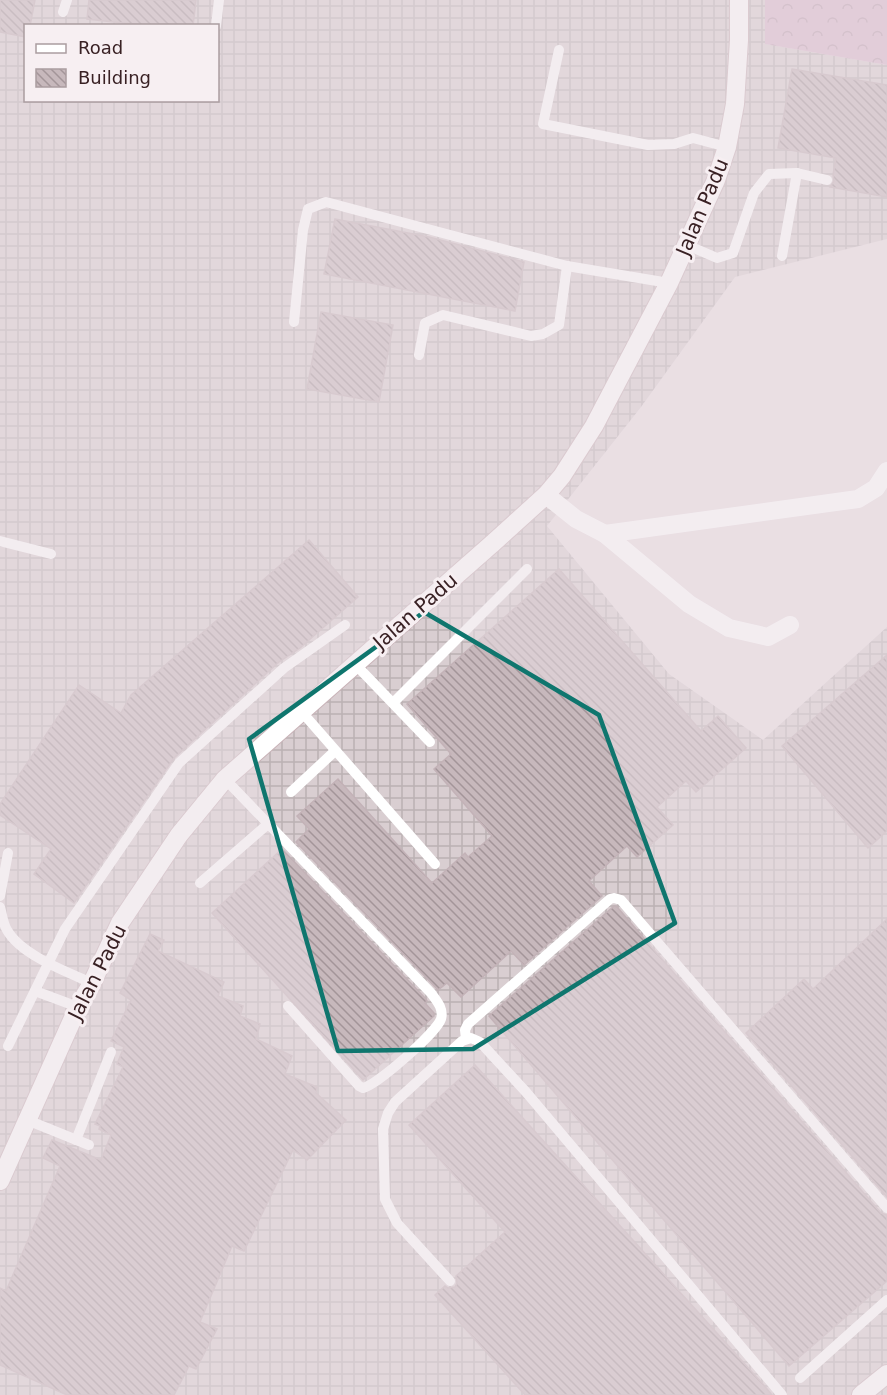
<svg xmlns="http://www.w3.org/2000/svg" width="887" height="1395" font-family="'DejaVu Sans',sans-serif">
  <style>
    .industrial { fill: url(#industrial-grid); fill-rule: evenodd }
    .forest { fill: url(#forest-crowns) }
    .building { fill: url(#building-back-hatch); stroke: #c3b2b7; stroke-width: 1.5 }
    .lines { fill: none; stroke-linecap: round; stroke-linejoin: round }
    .secondary-casing { stroke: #c9b3b8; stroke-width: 20 }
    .lane { stroke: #fff; stroke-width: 10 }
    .street { stroke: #fff; stroke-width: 18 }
    .secondary { stroke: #fff; stroke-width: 18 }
    .marked { fill: none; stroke: #0f766e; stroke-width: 4.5; stroke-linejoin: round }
    .labels { text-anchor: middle; stroke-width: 6; stroke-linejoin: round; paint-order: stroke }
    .street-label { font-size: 20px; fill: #392124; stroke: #f7eff2 }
  </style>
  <defs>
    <pattern id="industrial-grid" width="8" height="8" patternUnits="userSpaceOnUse" patternTransform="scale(1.5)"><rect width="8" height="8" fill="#d9ced1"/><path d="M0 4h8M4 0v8" fill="none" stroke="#bbb1b3"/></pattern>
    <pattern id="forest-crowns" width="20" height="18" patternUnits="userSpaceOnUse" patternTransform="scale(1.5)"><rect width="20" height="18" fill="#dab9cd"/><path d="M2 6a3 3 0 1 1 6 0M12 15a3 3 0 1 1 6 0" fill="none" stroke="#bc9fb0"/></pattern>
    <pattern id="building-back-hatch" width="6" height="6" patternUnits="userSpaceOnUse" patternTransform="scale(1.5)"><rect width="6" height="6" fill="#c7b8bc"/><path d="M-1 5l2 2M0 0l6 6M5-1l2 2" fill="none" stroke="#a39599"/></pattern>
  </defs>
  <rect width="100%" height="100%" fill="#eadfe3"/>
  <!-- industrial -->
  <path class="industrial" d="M0,0H765L766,44L887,65V239L735,277L641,407L547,526L669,674L763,740L887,627V1395H0ZM26,26H218V100H26Z"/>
  <!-- forest -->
  <path class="forest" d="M765,0H887V65L765,44Z"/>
  <!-- building -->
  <g class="building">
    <path d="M0,0H35L30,26H26V37L0,32Z"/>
    <path d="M89,0H196L193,26H150L87,19Z"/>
    <path d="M792,69L887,85V197L830,187L834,181L833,175L836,158L778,148Z"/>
    <path d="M335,219L429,237L524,262L515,311L324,274Z"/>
    <path d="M321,312L393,325L379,402L307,389Z"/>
    <path d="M309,540L358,597L300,648L279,662L174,758L74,903L34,874L51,849L0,815V804L79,685L121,713L131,695Z"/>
    <path d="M559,569L701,731L718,716L746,748L696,792L686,781L657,807L673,825L637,857L627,846L589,881L602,896L524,965L511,951L461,997L447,983L438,990L296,842L309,829L297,816L338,779L432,883L465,853L468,857L492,836L434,769L451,754L407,704Z"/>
    <path d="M887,655V831L868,848L782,746Z"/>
    <path d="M282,849L425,998L427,1001L425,1003L434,1013V1016L363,1080L212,913Z"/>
    <path d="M614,906L617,907L881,1213L887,1215V1281L789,1366L489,1016Z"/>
    <path d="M887,919V1197L746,1033L804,979L813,989Z"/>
    <path d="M150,934L164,940L158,951L224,982L218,996L243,1006L240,1016L260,1024L256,1039L292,1056L285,1074L317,1087L316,1093L346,1120L307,1160L293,1150L244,1251L232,1246L200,1322L217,1329L196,1369L189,1366L174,1395H67L0,1365V1288L6,1291L60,1166L43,1158L52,1140L101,1160L111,1135L99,1129L100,1126L95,1124L123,1067L117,1064L124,1047L111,1041L131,1000L120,993Z"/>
    <path d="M475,1065L762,1383L772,1395H525L435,1295L445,1286L448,1288L455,1287L457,1283L456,1276L505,1232L409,1125Z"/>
  </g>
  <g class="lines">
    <defs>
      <g id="secondary">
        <path d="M0,1181L78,1007L92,983L120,923L179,835L225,779L493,543L546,495L562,476L594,426L669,283L716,180L727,147L735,104L739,40V0"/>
        <path d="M861,1395L887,1374"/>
      </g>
    </defs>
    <!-- secondary casing -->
    <use href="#secondary" class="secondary-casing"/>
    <!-- lane -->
    <g class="lane">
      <path d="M63,12L67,0"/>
      <path d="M216,26L219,0"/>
      <path d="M559,50L543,124L648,145L674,144L693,138L727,147"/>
      <path d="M687,245L717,258L733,253L754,193L769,174L797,173L827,180"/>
      <path d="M782,256L797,173"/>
      <path d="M294,322L303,230L308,209L326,202L567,266L669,283"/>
      <path d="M419,355L425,323L443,315L531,336L543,334L559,325L567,266"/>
      <path d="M0,541L51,554"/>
      <path d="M355,664L430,742"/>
      <path d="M393,703L527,569"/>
      <path d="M301,711L435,864"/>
      <path d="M225,779L431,993C437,1001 444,1009 441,1019C436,1033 377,1085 363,1088L359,1086L288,1006"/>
      <path d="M291,792L335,751"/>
      <path d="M200,883L268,824"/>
      <path d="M0,896L8,853"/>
      <path d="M0,907C2,914 3,924 7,930C21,955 67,972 92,983"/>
      <path d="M35,991L78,1007"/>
      <path d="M466,1039L465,1030L468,1024L610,899L614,898L621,900L887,1208"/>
      <path d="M8,1046L65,929L179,763L284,668L345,625"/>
      <path d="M27,1120L89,1145"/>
      <path d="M76,1140L111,1052"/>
      <path d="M450,1281L397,1223L385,1199L383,1129L388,1113L395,1102L462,1041L471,1038L480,1042L526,1092L782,1395"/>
      <path d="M800,1378L887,1300"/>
    </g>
    <!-- street -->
    <g class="street">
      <path d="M546,495L576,519L605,534L689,604L729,628L768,637L790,625"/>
      <path d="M605,534L858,499L876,488L887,471"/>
    </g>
    <!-- secondary -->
    <use href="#secondary" class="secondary"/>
  </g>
  <!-- marked area -->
  <path d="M0 0H887V1395H0ZM424,612L599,715L675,923L473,1049L338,1051L249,739Z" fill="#eadfe3" fill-opacity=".55" fill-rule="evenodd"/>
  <path class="marked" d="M424,612L599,715L675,923L473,1049L338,1051L249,739Z"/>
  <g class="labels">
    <!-- street labels -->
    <g class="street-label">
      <text transform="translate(702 207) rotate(-67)" y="7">Jalan Padu</text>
      <text transform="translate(415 611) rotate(-41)" y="7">Jalan Padu</text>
      <text transform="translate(97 972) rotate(-63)" y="7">Jalan Padu</text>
    </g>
  </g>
  <!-- legend -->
  <rect x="24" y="24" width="195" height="78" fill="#f7eff2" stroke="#ab9da0" stroke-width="1.5"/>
  <rect x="36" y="44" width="30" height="9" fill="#ffffff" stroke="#ab9da0" stroke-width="1.5"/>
  <text x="78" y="54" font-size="18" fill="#392124">Road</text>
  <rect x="36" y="69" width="30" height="18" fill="url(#building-back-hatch)" stroke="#ab9da0" stroke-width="1.5"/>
  <text x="78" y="84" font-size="18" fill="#392124">Building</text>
</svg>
